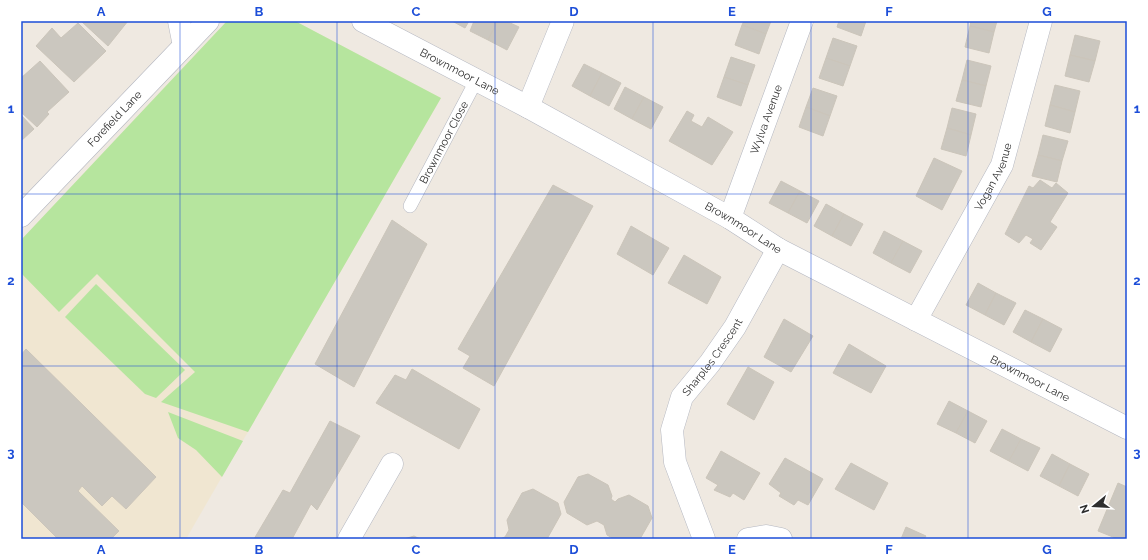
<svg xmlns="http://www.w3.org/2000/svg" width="1148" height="560" font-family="Raleway,sans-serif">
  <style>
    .education { fill: #f0e6d1 }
    .green { fill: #b6e59e }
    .building { fill: #cbc7bf; stroke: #cbc5ba }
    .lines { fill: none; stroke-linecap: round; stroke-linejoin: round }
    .lane-casing { stroke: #b4b7c1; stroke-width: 14 }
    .street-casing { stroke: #b4b7c1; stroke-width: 23 }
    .secondary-casing { stroke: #b4b7c1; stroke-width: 23 }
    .lane { stroke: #fff; stroke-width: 13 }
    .street { stroke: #fff; stroke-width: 22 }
    .secondary { stroke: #fff; stroke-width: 22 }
    .grid { fill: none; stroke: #1d4ed8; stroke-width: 1; stroke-opacity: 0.55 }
    .labels { text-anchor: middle; stroke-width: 3; stroke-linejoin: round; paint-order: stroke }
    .street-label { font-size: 11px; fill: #2e2e2e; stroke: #fff }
    .neatline { fill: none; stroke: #1d4ed8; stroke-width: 1.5 }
    .grid-label { font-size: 13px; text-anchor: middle; font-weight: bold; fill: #1d4ed8 }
  </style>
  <rect width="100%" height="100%" fill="#efe9e1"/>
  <!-- education -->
  <path class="education" d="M227,21H295L441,98L186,539H21V240Z"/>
  <!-- green -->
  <g class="green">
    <path d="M227,21H295L441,98L248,432L161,402L195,372L97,274L59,312L21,273V240Z"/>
    <path d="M96,284L185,370L156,398L145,394L65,317Z"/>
    <path d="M168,412L243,441L222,477L196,450L178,438Z"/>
  </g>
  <!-- building -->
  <g class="building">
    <path d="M81,21H128L108,46Z"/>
    <path d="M452,21H469L465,28Z"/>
    <path d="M474,21H498L488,40L470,31Z"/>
    <path d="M498,21H506L519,27L507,50L488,40Z"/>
    <path d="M744,21H771L766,34L742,25Z"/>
    <path d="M839,21H866L861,36L837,27Z"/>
    <path d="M971,21H997L994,32L970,26Z"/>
    <path d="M78,23L106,51L74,82L36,46L52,28L61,38Z"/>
    <path d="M742,25L766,34L759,54L735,45Z"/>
    <path d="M970,26L994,32L989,53L965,47Z"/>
    <path d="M1075,35L1100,41L1095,61L1070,55Z"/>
    <path d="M833,38L857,46L850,66L826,58Z"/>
    <path d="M1070,55L1095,61L1089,82L1065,76Z"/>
    <path d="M731,57L755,65L748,85L724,77Z"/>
    <path d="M826,58L850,66L843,86L819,78Z"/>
    <path d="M967,60L991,66L986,86L962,80Z"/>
    <path d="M40,61L69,92L47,112L49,114L37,127L21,112V106L23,104L21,102V78Z"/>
    <path d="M584,64L602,73L590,96L572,86Z"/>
    <path d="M602,73L621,83L609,106L590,96Z"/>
    <path d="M724,77L748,85L741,106L717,97Z"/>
    <path d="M962,80L986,86L981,107L956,101Z"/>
    <path d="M1055,85L1080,91L1075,112L1050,105Z"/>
    <path d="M625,87L644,97L632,119L614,109Z"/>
    <path d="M813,88L837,96L830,116L806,107Z"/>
    <path d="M644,97L663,107L651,129L632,119Z"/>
    <path d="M1050,105L1075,112L1070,133L1045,126Z"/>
    <path d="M806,107L830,116L823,136L799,127Z"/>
    <path d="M952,108L976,114L971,135L947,128Z"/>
    <path d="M687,111L694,115L691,121L702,127L708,117L733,132L712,165L669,141Z"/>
    <path d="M21,115L34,129L21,141Z"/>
    <path d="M947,128L971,135L966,156L941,149Z"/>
    <path d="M1043,135L1068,141L1062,161L1038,155Z"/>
    <path d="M1038,155L1062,161L1057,182L1032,176Z"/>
    <path d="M934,158L962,171L942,210L916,196Z"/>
    <path d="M1040,180L1052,188L1056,183L1068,193L1050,222L1057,227L1041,250L1030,243L1033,239L1026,235L1019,243L1005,234L1029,186L1033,188Z"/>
    <path d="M781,181L800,191L788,213L769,203Z"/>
    <path d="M553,185L593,206L494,386L463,368L470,356L458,349Z"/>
    <path d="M800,191L819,201L807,223L788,213Z"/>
    <path d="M826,204L844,214L832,236L814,226Z"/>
    <path d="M844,214L863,224L851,246L832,236Z"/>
    <path d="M392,220L427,244L354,387L315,364Z"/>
    <path d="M631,226L669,248L653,275L617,254Z"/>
    <path d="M884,231L903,241L891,263L873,253Z"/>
    <path d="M903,241L922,251L910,273L891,263Z"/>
    <path d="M684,255L721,277L707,304L668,283Z"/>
    <path d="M978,283L996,293L985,315L966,305Z"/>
    <path d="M996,293L1016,303L1004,325L985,315Z"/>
    <path d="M1025,310L1043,319L1031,342L1013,332Z"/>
    <path d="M784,319L813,336L791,372L764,357Z"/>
    <path d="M1043,319L1062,329L1050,352L1031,342Z"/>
    <path d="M849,344L886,366L871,393L833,373Z"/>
    <path d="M26,349L156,477L126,509L112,496L102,506L82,486L78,491L119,531L111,539H58L21,502V355Z"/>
    <path d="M748,367L774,382L754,420L727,404Z"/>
    <path d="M412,369L480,409L459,449L376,403L395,375L406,380Z"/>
    <path d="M949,401L968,411L956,433L937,424Z"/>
    <path d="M968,411L987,421L975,443L956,433Z"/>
    <path d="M330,421L360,436L317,510L311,504L292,539H254L283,490L290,493Z"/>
    <path d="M1002,429L1021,439L1009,461L990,451Z"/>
    <path d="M1021,439L1040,448L1028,471L1009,461Z"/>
    <path d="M721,451L760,473L744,500L733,493L730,497L714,490L718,485L706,478Z"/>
    <path d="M1052,454L1070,464L1059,486L1040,476Z"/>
    <path d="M785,458L823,479L808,505L798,500L794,505L779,496L781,493L769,484Z"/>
    <path d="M851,463L888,483L874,510L835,489Z"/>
    <path d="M1070,464L1089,474L1078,496L1059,486Z"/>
    <path d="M588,474L608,485L612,496L611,499L615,502L618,499L629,495L648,506L652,518L640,539H614L607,535L604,525L597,521L587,525L567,513L564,502L578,477Z"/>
    <path d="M1118,483L1127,487V539H1118L1098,531Z"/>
    <path d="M533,489L558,503L561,514L547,539H500L505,537L509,530L507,520L522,493Z"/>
    <path d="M906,527L926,536L924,539H901Z"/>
    <path d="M414,536L420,539H404Z"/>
  </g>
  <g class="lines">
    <defs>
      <g id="lane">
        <path id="s1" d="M410,206L477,79"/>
      </g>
      <g id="street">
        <path d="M179,21L184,46"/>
        <path d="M528,107L563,21"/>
        <path id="s2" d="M21,216L208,21"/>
        <path id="s3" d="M730,218L802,21"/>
        <path id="s4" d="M916,320L1002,165L1041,21"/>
        <path d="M349,539L392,464"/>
        <path id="s5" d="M704,539L675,462L672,430L682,397L710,363L735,327L778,249"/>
        <path d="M748,539L766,536L781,539"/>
      </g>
      <g id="secondary">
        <path id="s6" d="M363,21L528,107L730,218L778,249L1127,428"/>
      </g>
    </defs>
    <!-- lane casing -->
    <use href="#lane" class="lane-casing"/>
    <!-- street casing -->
    <use href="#street" class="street-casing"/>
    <!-- secondary casing -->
    <use href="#secondary" class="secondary-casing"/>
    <!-- lane -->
    <use href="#lane" class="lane"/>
    <!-- street -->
    <use href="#street" class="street"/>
    <!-- secondary -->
    <use href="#secondary" class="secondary"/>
  </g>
  <!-- grid -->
  <path class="grid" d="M180,21V539M337,21V539M495,21V539M653,21V539M811,21V539M968,21V539M21,194H1127M21,366H1127"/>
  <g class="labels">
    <!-- street labels -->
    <g class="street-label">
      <text dy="4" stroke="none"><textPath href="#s6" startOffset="109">Brownmoor Lane</textPath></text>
      <text dy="4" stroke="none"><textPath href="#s2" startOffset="135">Forefield Lane</textPath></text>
      <text dy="4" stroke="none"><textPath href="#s3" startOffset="105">Wylva Avenue</textPath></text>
      <text dy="4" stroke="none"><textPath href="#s1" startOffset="72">Brownmoor Close</textPath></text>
      <text dy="4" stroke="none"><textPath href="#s4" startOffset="163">Vogan Avenue</textPath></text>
      <text dy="4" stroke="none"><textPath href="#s6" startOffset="433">Brownmoor Lane</textPath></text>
      <text dy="4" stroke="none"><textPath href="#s5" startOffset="199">Sharples Crescent</textPath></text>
      <text dy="4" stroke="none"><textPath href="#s6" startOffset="757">Brownmoor Lane</textPath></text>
    </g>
  </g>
  <!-- border -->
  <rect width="1148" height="560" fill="none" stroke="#ffffff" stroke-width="44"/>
  <!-- north arrow -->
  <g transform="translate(1094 506) rotate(252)" stroke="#ffffff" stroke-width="3" paint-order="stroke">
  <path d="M0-3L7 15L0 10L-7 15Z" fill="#2e2e2e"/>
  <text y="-6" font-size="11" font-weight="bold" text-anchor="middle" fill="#2e2e2e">N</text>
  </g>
  <rect x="22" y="22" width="1104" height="516" class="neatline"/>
  <g class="grid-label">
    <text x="101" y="16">A</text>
    <text x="259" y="16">B</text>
    <text x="416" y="16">C</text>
    <text x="574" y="16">D</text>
    <text x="732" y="16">E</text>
    <text x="889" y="16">F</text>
    <text x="1047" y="16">G</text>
    <text x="11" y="113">1</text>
    <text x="1137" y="113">1</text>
    <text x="11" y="285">2</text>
    <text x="1137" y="285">2</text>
    <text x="11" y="457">3</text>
    <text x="1137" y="457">3</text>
    <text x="101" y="554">A</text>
    <text x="259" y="554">B</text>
    <text x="416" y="554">C</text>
    <text x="574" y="554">D</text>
    <text x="732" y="554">E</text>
    <text x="889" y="554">F</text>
    <text x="1047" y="554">G</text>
  </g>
</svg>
